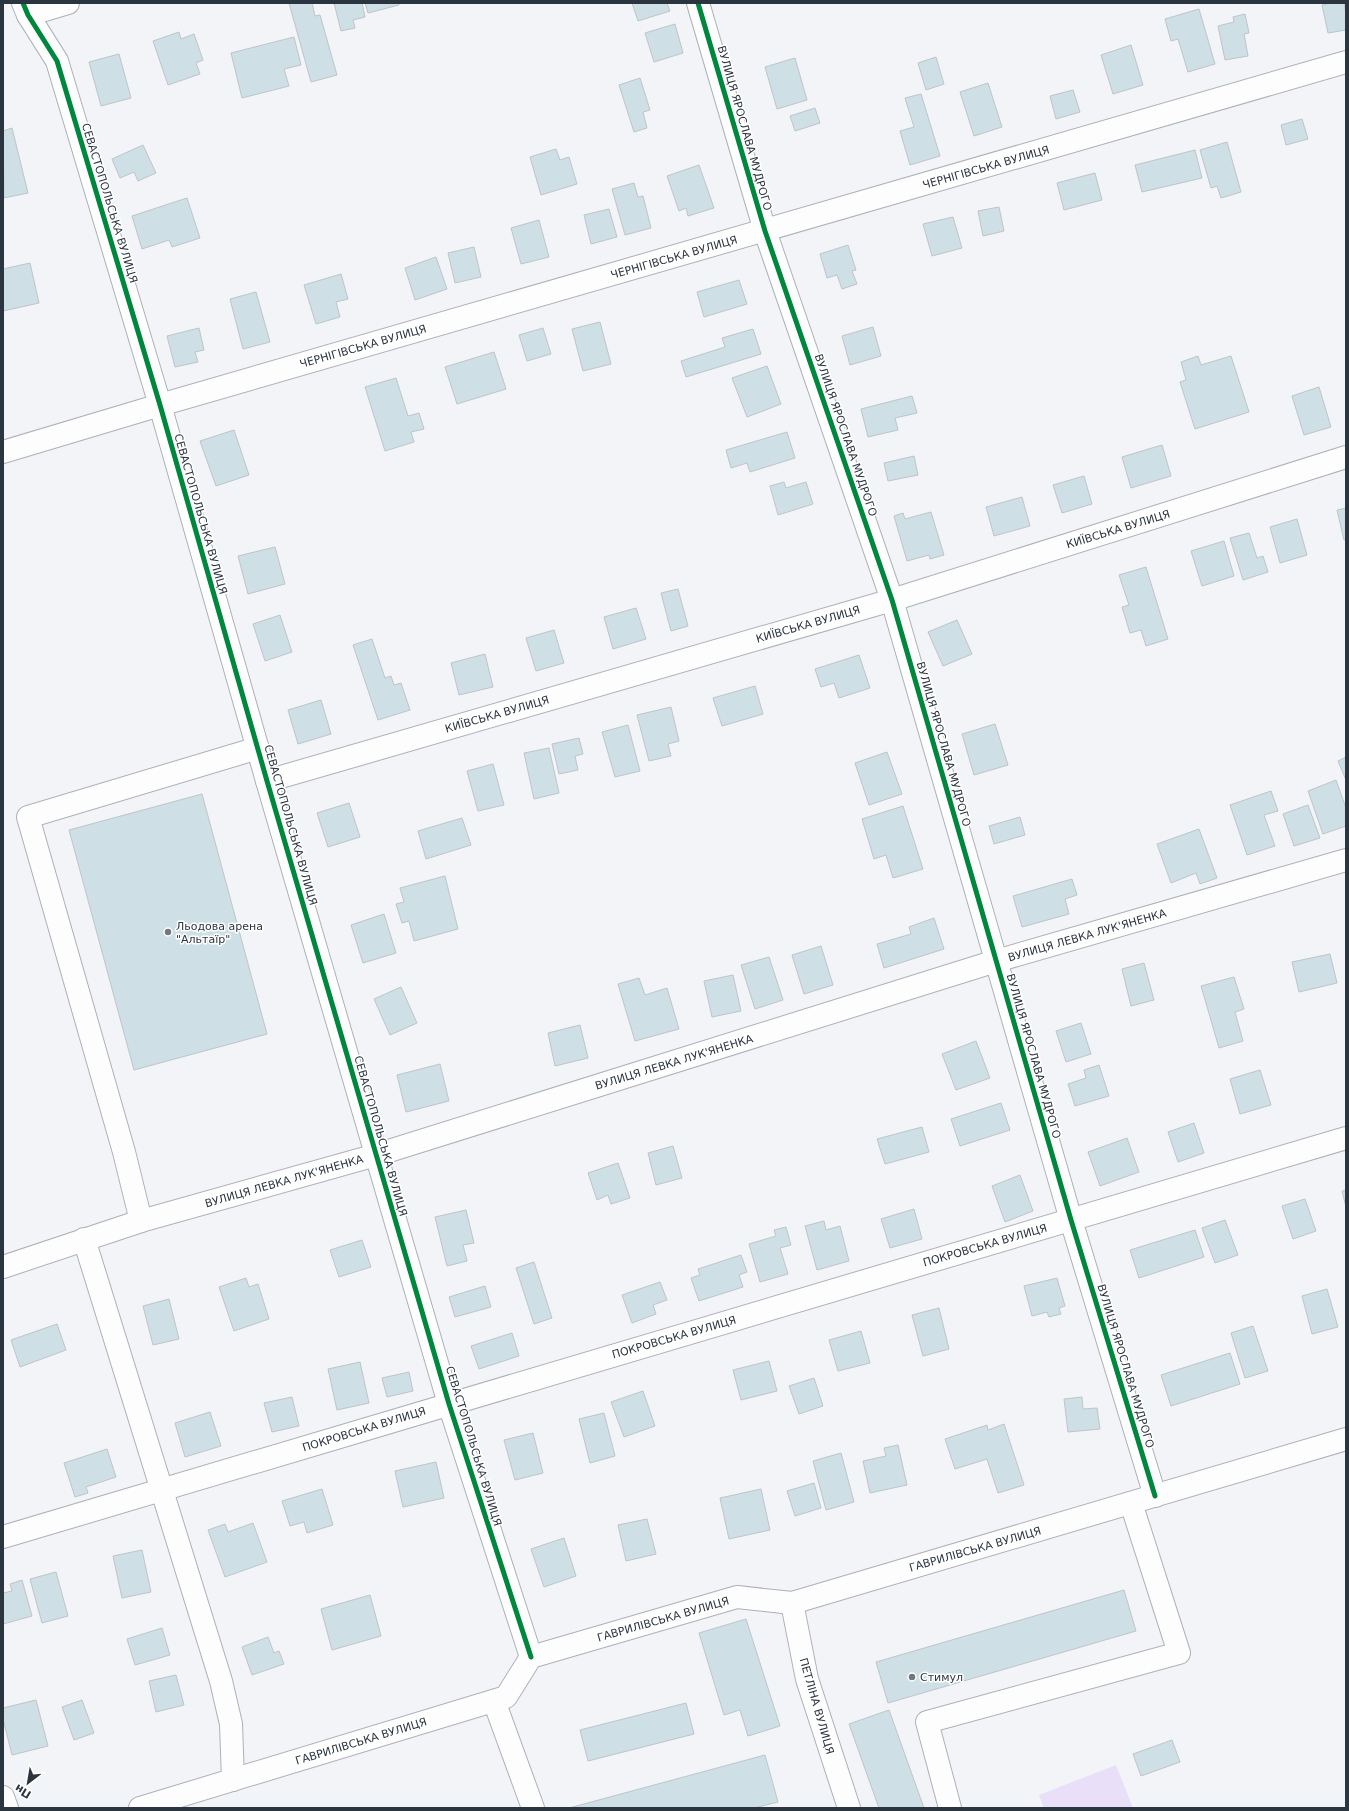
<svg xmlns="http://www.w3.org/2000/svg" width="1349" height="1811" font-family="'DejaVu Sans',sans-serif">
  <style>
    .green { fill: #e9dff9 }
    .building { fill: #cedfe6; stroke: #bdc5c9 }
    .lines { fill: none; stroke-linecap: round; stroke-linejoin: round }
    .minor-casing { stroke: #adb1b8; stroke-width: 24 }
    .minor { stroke: #fdfdfe; stroke-width: 22 }
    .cycleway-casing { stroke: #fff; stroke-width: 8 }
    .cycleway { stroke: #00873e; stroke-width: 5 }
    .poi-dot { fill: #717880; stroke: #fff; stroke-width: 1.5 }
    .labels { text-anchor: middle; stroke-width: 3; stroke-linejoin: round; paint-order: stroke }
    .street-label { font-size: 11px; fill: #2b3540; stroke: #fff }
    .poi-label { font-size: 11px; fill: #2b3540; stroke: #fff; text-anchor: start }
  </style>
  <rect width="100%" height="100%" fill="#f2f4f7"/>
  <!-- green -->
  <path class="green" d="M1116,1765L1133,1808H1044L1039,1795Z"/>
  <!-- building -->
  <g class="building">
    <path d="M289,3H312L315,16L320,15L337,75L311,82Z"/>
    <path d="M334,3H362L365,17L353,20L355,28L341,31Z"/>
    <path d="M365,3H399V5L368,13Z"/>
    <path d="M632,3H667L670,11L638,21Z"/>
    <path d="M1330,3H1344L1346,14V30L1328,33L1322,5Z"/>
    <path d="M1199,9L1215,64L1188,72L1178,39L1171,41L1165,19Z"/>
    <path d="M1245,14L1249,33L1244,34L1248,56L1225,60L1218,26L1234,22L1233,17Z"/>
    <path d="M675,24L683,53L654,62L645,33Z"/>
    <path d="M179,32L181,39L194,34L203,60L196,63L200,74L168,85L153,41Z"/>
    <path d="M294,37L301,65L284,69L289,86L242,98L231,53Z"/>
    <path d="M1131,45L1143,85L1113,94L1101,55Z"/>
    <path d="M119,54L131,98L101,106L89,62Z"/>
    <path d="M936,57L944,84L926,90L918,63Z"/>
    <path d="M795,58L807,100L777,109L765,67Z"/>
    <path d="M640,78L650,110L643,112L647,128L634,132L619,85Z"/>
    <path d="M988,83L1002,127L974,136L960,92Z"/>
    <path d="M1073,90L1080,112L1056,119L1050,96Z"/>
    <path d="M921,94L940,156L910,165L900,131L914,127L905,98Z"/>
    <path d="M815,108L820,123L795,131L790,116Z"/>
    <path d="M1302,119L1308,139L1286,145L1281,125Z"/>
    <path d="M12,128L28,193L4,198L3,131Z"/>
    <path d="M1227,142L1241,192L1221,198L1217,186L1211,188L1200,150Z"/>
    <path d="M143,145L156,173L138,181L134,172L120,178L112,159Z"/>
    <path d="M556,149L560,160L569,157L577,184L541,195L530,157Z"/>
    <path d="M1195,150L1202,178L1142,192L1135,165Z"/>
    <path d="M699,165L714,208L688,216L686,208L679,211L667,176Z"/>
    <path d="M1095,173L1102,200L1064,210L1057,183Z"/>
    <path d="M634,183L638,197L643,196L651,228L625,235L612,189Z"/>
    <path d="M187,198L200,238L172,247L169,240L142,249L132,216Z"/>
    <path d="M999,207L1004,231L983,236L978,211Z"/>
    <path d="M609,209L617,237L591,244L584,215Z"/>
    <path d="M953,217L962,248L932,256L923,224Z"/>
    <path d="M539,220L549,257L521,264L511,228Z"/>
    <path d="M848,245L856,270L852,271L857,284L842,289L837,275L827,278L820,254Z"/>
    <path d="M474,247L481,277L455,283L448,253Z"/>
    <path d="M436,257L447,289L415,300L405,268Z"/>
    <path d="M30,263L39,303L3,311V269Z"/>
    <path d="M341,274L348,299L336,302L340,317L316,324L304,285Z"/>
    <path d="M739,280L747,304L704,317L697,292Z"/>
    <path d="M256,292L270,342L243,349L230,299Z"/>
    <path d="M600,322L611,364L583,371L572,329Z"/>
    <path d="M873,327L881,356L850,365L842,336Z"/>
    <path d="M199,328L204,350L195,352L198,362L175,367L167,336Z"/>
    <path d="M543,328L551,354L527,361L519,335Z"/>
    <path d="M753,329L761,354L686,377L681,361L725,347L722,338Z"/>
    <path d="M494,352L506,389L457,404L445,367Z"/>
    <path d="M1198,356L1201,365L1231,356L1249,412L1195,429L1180,382L1186,380L1181,362Z"/>
    <path d="M767,366L781,404L747,417L732,378Z"/>
    <path d="M396,378L408,416L419,413L424,429L411,432L414,442L385,451L365,387Z"/>
    <path d="M1319,387L1331,427L1304,435L1292,396Z"/>
    <path d="M912,396L917,413L895,418L898,430L868,437L861,409Z"/>
    <path d="M234,430L249,475L216,486L200,441Z"/>
    <path d="M787,432L795,458L750,472L747,463L731,468L726,450Z"/>
    <path d="M1162,445L1171,476L1131,488L1122,457Z"/>
    <path d="M914,456L918,475L888,481L884,463Z"/>
    <path d="M1084,476L1092,504L1062,513L1053,485Z"/>
    <path d="M784,482L786,488L806,482L813,504L778,515L770,486Z"/>
    <path d="M1022,497L1030,526L994,536L986,507Z"/>
    <path d="M1346,508V539L1344,540L1337,510Z"/>
    <path d="M931,512L944,555L930,559L929,555L907,561L894,516L903,513L905,519Z"/>
    <path d="M1297,519L1307,555L1280,563L1270,527Z"/>
    <path d="M1249,533L1257,558L1263,556L1268,572L1243,580L1230,538Z"/>
    <path d="M1224,541L1234,576L1202,586L1191,551Z"/>
    <path d="M275,547L285,584L248,594L238,556Z"/>
    <path d="M1146,567L1168,639L1146,646L1141,630L1130,633L1122,607L1129,605L1119,575Z"/>
    <path d="M678,589L688,626L671,631L661,593Z"/>
    <path d="M636,608L646,639L613,649L604,617Z"/>
    <path d="M280,615L292,652L265,661L253,624Z"/>
    <path d="M957,620L972,654L943,666L928,632Z"/>
    <path d="M554,630L564,663L536,671L526,638Z"/>
    <path d="M372,639L385,678L391,676L394,685L401,683L410,710L378,720L353,645Z"/>
    <path d="M485,654L493,687L459,695L451,663Z"/>
    <path d="M859,655L870,688L839,698L834,683L821,687L815,669Z"/>
    <path d="M755,686L763,714L722,726L713,698Z"/>
    <path d="M321,700L331,734L298,744L288,710Z"/>
    <path d="M671,707L679,741L668,744L671,756L649,761L637,715Z"/>
    <path d="M995,724L1008,765L974,775L962,734Z"/>
    <path d="M628,725L640,771L615,777L602,732Z"/>
    <path d="M579,738L583,754L575,756L578,770L559,774L552,744Z"/>
    <path d="M549,748L559,793L534,799L524,753Z"/>
    <path d="M887,752L902,794L869,805L855,763Z"/>
    <path d="M1346,757V780L1338,761Z"/>
    <path d="M493,764L504,805L478,811L467,771Z"/>
    <path d="M1336,780L1346,808V826L1323,834L1308,791Z"/>
    <path d="M1271,791L1278,811L1264,815L1275,846L1247,855L1230,805Z"/>
    <path d="M202,794L267,1034L134,1070L69,830Z"/>
    <path d="M349,803L360,837L328,847L317,813Z"/>
    <path d="M1308,805L1320,838L1294,846L1283,814Z"/>
    <path d="M903,806L923,869L893,878L886,855L874,859L862,819Z"/>
    <path d="M1020,817L1025,835L994,844L989,826Z"/>
    <path d="M462,818L471,845L426,859L418,831Z"/>
    <path d="M1199,829L1217,878L1200,884L1196,873L1171,883L1157,844Z"/>
    <path d="M445,876L458,929L414,941L409,921L402,923L396,904L404,902L400,888Z"/>
    <path d="M1072,879L1077,895L1065,899L1069,914L1022,927L1013,896Z"/>
    <path d="M384,914L396,953L363,963L351,925Z"/>
    <path d="M934,918L944,949L884,968L877,944L911,934L909,927Z"/>
    <path d="M821,946L833,985L804,994L792,955Z"/>
    <path d="M1330,954L1337,983L1299,992L1292,962Z"/>
    <path d="M769,957L783,1000L755,1009L741,965Z"/>
    <path d="M1144,963L1154,1000L1131,1006L1122,969Z"/>
    <path d="M733,975L741,1011L712,1017L704,981Z"/>
    <path d="M1234,977L1244,1009L1235,1012L1243,1041L1219,1048L1201,986Z"/>
    <path d="M639,978L645,995L667,988L679,1029L635,1041L618,984Z"/>
    <path d="M401,987L417,1023L390,1035L374,999Z"/>
    <path d="M1081,1023L1091,1054L1066,1062L1056,1031Z"/>
    <path d="M580,1025L588,1058L555,1066L548,1033Z"/>
    <path d="M976,1041L990,1078L956,1090L942,1054Z"/>
    <path d="M440,1064L449,1101L406,1112L397,1075Z"/>
    <path d="M1099,1065L1109,1096L1075,1106L1068,1084L1086,1078L1084,1070Z"/>
    <path d="M1260,1070L1271,1105L1240,1114L1230,1079Z"/>
    <path d="M1001,1103L1010,1130L960,1146L951,1119Z"/>
    <path d="M1194,1123L1204,1153L1178,1162L1168,1132Z"/>
    <path d="M922,1127L929,1152L885,1164L877,1139Z"/>
    <path d="M1127,1138L1139,1172L1100,1186L1088,1152Z"/>
    <path d="M673,1146L682,1178L656,1185L648,1153Z"/>
    <path d="M618,1163L630,1198L611,1204L608,1195L597,1200L588,1173Z"/>
    <path d="M1020,1175L1033,1211L1005,1222L992,1186Z"/>
    <path d="M1346,1190V1207L1342,1191Z"/>
    <path d="M1305,1199L1316,1231L1293,1239L1282,1206Z"/>
    <path d="M914,1209L922,1239L890,1248L881,1219Z"/>
    <path d="M466,1210L474,1243L463,1245L467,1261L447,1266L435,1217Z"/>
    <path d="M1225,1220L1238,1255L1215,1263L1202,1228Z"/>
    <path d="M824,1221L826,1230L840,1226L849,1261L817,1270L805,1226Z"/>
    <path d="M786,1227L791,1245L780,1248L788,1274L760,1282L749,1244L776,1236L774,1230Z"/>
    <path d="M1195,1230L1204,1257L1139,1278L1130,1250Z"/>
    <path d="M362,1240L371,1267L339,1277L330,1250Z"/>
    <path d="M741,1255L747,1272L739,1275L743,1287L699,1301L691,1278L700,1275L698,1269Z"/>
    <path d="M534,1262L552,1318L534,1324L516,1268Z"/>
    <path d="M246,1278L249,1287L258,1284L269,1319L234,1331L219,1287Z"/>
    <path d="M1057,1278L1065,1306L1059,1308L1061,1314L1049,1317L1047,1312L1032,1316L1024,1286Z"/>
    <path d="M660,1282L667,1300L653,1305L656,1314L632,1323L622,1295Z"/>
    <path d="M485,1286L491,1307L455,1317L449,1297Z"/>
    <path d="M1327,1289L1338,1327L1312,1334L1302,1296Z"/>
    <path d="M169,1299L179,1339L153,1345L143,1306Z"/>
    <path d="M939,1308L949,1349L923,1356L912,1315Z"/>
    <path d="M57,1324L66,1350L20,1367L11,1340Z"/>
    <path d="M1253,1326L1268,1371L1245,1378L1231,1333Z"/>
    <path d="M861,1331L870,1363L838,1371L829,1340Z"/>
    <path d="M512,1333L519,1356L479,1369L471,1346Z"/>
    <path d="M1230,1353L1240,1384L1171,1406L1161,1375Z"/>
    <path d="M769,1361L777,1391L741,1400L733,1370Z"/>
    <path d="M360,1362L369,1403L337,1410L328,1369Z"/>
    <path d="M409,1372L413,1391L387,1397L382,1378Z"/>
    <path d="M814,1378L823,1406L799,1414L789,1386Z"/>
    <path d="M643,1391L655,1426L624,1437L611,1402Z"/>
    <path d="M292,1397L299,1426L272,1432L264,1403Z"/>
    <path d="M1082,1397L1083,1409L1097,1408L1100,1429L1068,1432L1064,1399Z"/>
    <path d="M210,1412L221,1446L185,1457L175,1423Z"/>
    <path d="M604,1413L615,1456L590,1463L579,1419Z"/>
    <path d="M1004,1424L1024,1485L998,1493L987,1459L955,1469L945,1439L987,1425L988,1430Z"/>
    <path d="M533,1433L543,1473L515,1480L504,1440Z"/>
    <path d="M898,1445L907,1485L870,1493L863,1461L886,1456L884,1448Z"/>
    <path d="M107,1449L116,1477L86,1487L88,1493L75,1497L64,1463Z"/>
    <path d="M841,1453L854,1502L826,1510L813,1461Z"/>
    <path d="M436,1462L444,1498L403,1507L395,1471Z"/>
    <path d="M814,1483L821,1508L795,1516L787,1491Z"/>
    <path d="M322,1489L333,1525L307,1533L304,1522L290,1526L282,1501Z"/>
    <path d="M761,1489L770,1530L729,1539L720,1498Z"/>
    <path d="M647,1519L656,1554L626,1561L618,1525Z"/>
    <path d="M253,1523L267,1562L225,1577L208,1530L225,1524L228,1532Z"/>
    <path d="M564,1538L576,1576L544,1587L531,1549Z"/>
    <path d="M142,1550L151,1592L122,1598L113,1556Z"/>
    <path d="M56,1572L68,1616L42,1623L30,1579Z"/>
    <path d="M22,1580L32,1616L3,1624V1593L12,1591L10,1584Z"/>
    <path d="M1124,1590L1136,1631L888,1703L876,1662Z"/>
    <path d="M370,1595L381,1636L332,1650L321,1609Z"/>
    <path d="M746,1619L780,1726L748,1736L740,1710L724,1715L699,1633Z"/>
    <path d="M162,1628L170,1655L135,1665L127,1639Z"/>
    <path d="M268,1637L274,1653L279,1651L284,1664L252,1675L242,1647Z"/>
    <path d="M176,1675L184,1705L156,1712L149,1681Z"/>
    <path d="M36,1700L48,1746L12,1755L3,1719V1708Z"/>
    <path d="M82,1700L94,1733L74,1740L62,1707Z"/>
    <path d="M686,1703L694,1734L588,1761L580,1730Z"/>
    <path d="M889,1710L924,1808H879L849,1724Z"/>
    <path d="M1172,1740L1180,1762L1141,1776L1133,1754Z"/>
    <path d="M765,1755L778,1802L754,1808H569Z"/>
  </g>
  <g class="lines">
    <defs>
      <g id="minor">
        <path d="M23,3L28,15L57,61L160,405L267,781L449,1404L531,1657"/>
        <path d="M698,3L765,231L892,600L1071,1220L1155,1496"/>
        <path d="M28,15L68,3"/>
        <path d="M3,452L160,405L1346,62"/>
        <path d="M267,781L892,600L1346,457"/>
        <path d="M141,1221L124,1152L28,817L258,748"/>
        <path d="M84,1239L221,1681L231,1724L233,1780"/>
        <path d="M3,1267L141,1221L376,1155L996,961L1346,860"/>
        <path d="M3,1537L1346,1138"/>
        <path d="M792,1603L807,1679L849,1808"/>
        <path d="M494,1701L533,1808"/>
        <path d="M3,1797L7,1808"/>
        <path d="M140,1808L506,1697L531,1657L737,1597L792,1603L1346,1439"/>
        <path d="M950,1808L927,1722L1179,1653L1131,1503"/>
      </g>
    </defs>
    <!-- minor casing -->
    <use href="#minor" class="minor-casing"/>
    <!-- minor -->
    <use href="#minor" class="minor"/>
    <defs>
      <g id="cycleway">
        <path d="M23,3L28,15L57,61L160,405L267,781L449,1404L531,1657"/>
        <path d="M698,3L765,231L892,600L1071,1220L1155,1496"/>
      </g>
    </defs>
    <!-- cycleway casing -->
    <use href="#cycleway" class="cycleway-casing"/>
    <!-- cycleway -->
    <use href="#cycleway" class="cycleway"/>
  </g>
  <!-- markers -->
  <g class="poi-dot">
    <circle cx="168" cy="932" r="4"/>
    <circle cx="912" cy="1677" r="4"/>
  </g>
  <g class="labels">
    <!-- street labels -->
    <g class="street-label">
      <text transform="translate(745 128) rotate(74)" y="4">ВУЛИЦЯ ЯРОСЛАВА МУДРОГО</text>
      <text transform="translate(986 167) rotate(-16)" y="4">ЧЕРНІГІВСЬКА ВУЛИЦЯ</text>
      <text transform="translate(110 203) rotate(73)" y="4">СЕВАСТОПОЛЬСЬКА ВУЛИЦЯ</text>
      <text transform="translate(674 257) rotate(-16)" y="4">ЧЕРНІГІВСЬКА ВУЛИЦЯ</text>
      <text transform="translate(363 346) rotate(-16)" y="4">ЧЕРНІГІВСЬКА ВУЛИЦЯ</text>
      <text transform="translate(846 435) rotate(71)" y="4">ВУЛИЦЯ ЯРОСЛАВА МУДРОГО</text>
      <text transform="translate(201 514) rotate(74)" y="4">СЕВАСТОПОЛЬСЬКА ВУЛИЦЯ</text>
      <text transform="translate(1118 529) rotate(-17)" y="4">КИЇВСЬКА ВУЛИЦЯ</text>
      <text transform="translate(808 624) rotate(-16)" y="4">КИЇВСЬКА ВУЛИЦЯ</text>
      <text transform="translate(497 714) rotate(-16)" y="4">КИЇВСЬКА ВУЛИЦЯ</text>
      <text transform="translate(944 744) rotate(74)" y="4">ВУЛИЦЯ ЯРОСЛАВА МУДРОГО</text>
      <text transform="translate(291 825) rotate(74)" y="4">СЕВАСТОПОЛЬСЬКА ВУЛИЦЯ</text>
      <text transform="translate(1087 935) rotate(-16)" y="4">ВУЛИЦЯ ЛЕВКА ЛУК'ЯНЕНКА</text>
      <text transform="translate(1034 1056) rotate(74)" y="4">ВУЛИЦЯ ЯРОСЛАВА МУДРОГО</text>
      <text transform="translate(674 1062) rotate(-17)" y="4">ВУЛИЦЯ ЛЕВКА ЛУК'ЯНЕНКА</text>
      <text transform="translate(381 1136) rotate(74)" y="4">СЕВАСТОПОЛЬСЬКА ВУЛИЦЯ</text>
      <text transform="translate(284 1181) rotate(-16)" y="4">ВУЛИЦЯ ЛЕВКА ЛУК'ЯНЕНКА</text>
      <text transform="translate(985 1245) rotate(-16)" y="4">ПОКРОВСЬКА ВУЛИЦЯ</text>
      <text transform="translate(674 1337) rotate(-16)" y="4">ПОКРОВСЬКА ВУЛИЦЯ</text>
      <text transform="translate(1126 1366) rotate(73)" y="4">ВУЛИЦЯ ЯРОСЛАВА МУДРОГО</text>
      <text transform="translate(364 1429) rotate(-17)" y="4">ПОКРОВСЬКА ВУЛИЦЯ</text>
      <text transform="translate(474 1446) rotate(73)" y="4">СЕВАСТОПОЛЬСЬКА ВУЛИЦЯ</text>
      <text transform="translate(975 1549) rotate(-16)" y="4">ГАВРИЛІВСЬКА ВУЛИЦЯ</text>
      <text transform="translate(663 1619) rotate(-16)" y="4">ГАВРИЛІВСЬКА ВУЛИЦЯ</text>
      <text transform="translate(817 1706) rotate(74)" y="4">ПЕТЛІНА ВУЛИЦЯ</text>
      <text transform="translate(361 1741) rotate(-17)" y="4">ГАВРИЛІВСЬКА ВУЛИЦЯ</text>
    </g>
    <!-- poi labels -->
    <g class="poi-label">
      <text x="176" y="930">Льодова арена<tspan x="176" dy="13">"Альтаїр"</tspan></text>
      <text x="920" y="1681">Стимул</text>
    </g>
  </g>
  <!-- border -->
  <rect width="1349" height="1811" fill="none" stroke="#2b3540" stroke-width="8"/>
  <!-- north arrow -->
  <g transform="translate(28 1783) rotate(211)" stroke="#ffffff" stroke-width="3" paint-order="stroke">
  <path d="M0-3L7 15L0 10L-7 15Z" fill="#2b3540"/>
  <text y="-6" font-size="11" font-weight="bold" text-anchor="middle" fill="#2b3540">Пн</text>
  </g>
</svg>
